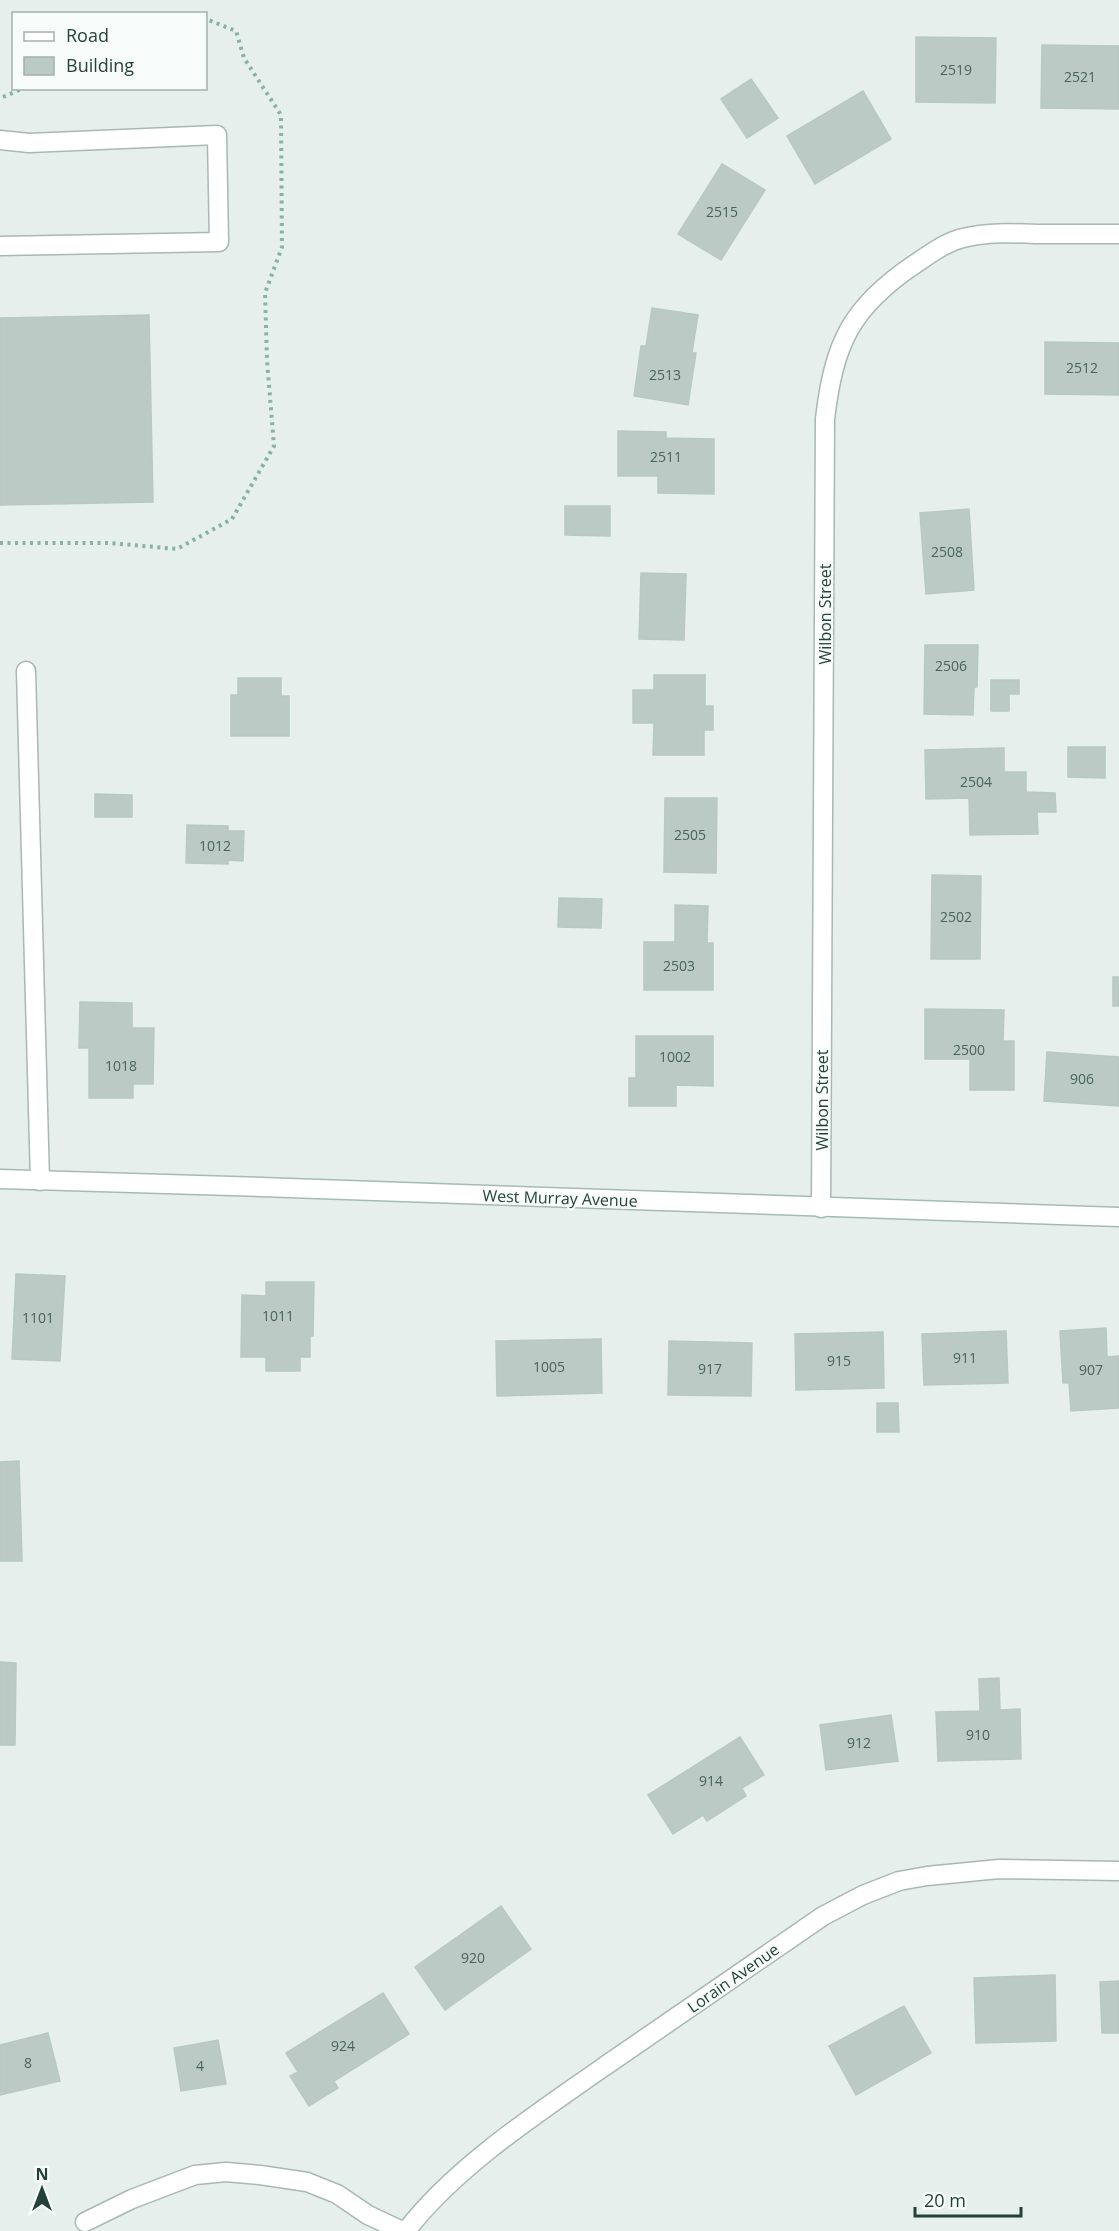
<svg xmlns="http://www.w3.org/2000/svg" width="1119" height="2231" font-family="'Open Sans',sans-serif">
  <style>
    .building { fill: #bbcac4; stroke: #b8c9c2; stroke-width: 1.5 }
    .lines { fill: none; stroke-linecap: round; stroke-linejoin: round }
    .lane-casing { stroke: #a8b8b2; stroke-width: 21 }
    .street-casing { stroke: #a8b8b2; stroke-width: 21 }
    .secondary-casing { stroke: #a4bbb3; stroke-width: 21 }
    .path { stroke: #86b3a5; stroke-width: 4; stroke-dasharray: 3 4.5; stroke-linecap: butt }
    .lane { stroke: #fff; stroke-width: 18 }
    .street { stroke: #fff; stroke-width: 18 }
    .secondary { stroke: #fff; stroke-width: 18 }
    .labels { text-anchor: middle; stroke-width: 4.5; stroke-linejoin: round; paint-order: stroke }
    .number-label { font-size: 14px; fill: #4a645c }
    .street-label { font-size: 16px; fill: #24423a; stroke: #f7fbf9 }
  </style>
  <rect width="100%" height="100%" fill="#e6efeb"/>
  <!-- building -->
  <g class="building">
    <path d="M916,37L996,38L995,103L916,102Z"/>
    <path d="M1042,45L1119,46V109L1041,108Z"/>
    <path d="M751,79L778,118L747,138L721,99Z"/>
    <path d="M863,91L891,139L815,184L787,136Z"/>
    <path d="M722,164L765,190L721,260L678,234Z"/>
    <path d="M652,308L698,315L692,353H696L688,405L634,396L641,346H646Z"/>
    <path d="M149,315L153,502L0,505V318Z"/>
    <path d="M1045,342L1119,343V395L1045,394Z"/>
    <path d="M618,431L666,432V438L714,439V494L658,493V476H618Z"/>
    <path d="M565,506H610V536L565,535Z"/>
    <path d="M969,509L974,590L926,594L920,513Z"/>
    <path d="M641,573L686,574L684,640L639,639Z"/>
    <path d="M925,645H978L977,687H974L973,715L924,714Z"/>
    <path d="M654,675H705V706H713V730H704V755H653L654,723H633V690H654Z"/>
    <path d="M238,678H281V696H289V736H231V695H238Z"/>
    <path d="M991,680H1019V694H1009V711H991Z"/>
    <path d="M1068,747H1105V778L1068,777Z"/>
    <path d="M1004,748V772H1026V792L1055,793L1056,812H1037L1038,834L970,835L969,798L926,799L925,750Z"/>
    <path d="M95,794L132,795V817H95Z"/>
    <path d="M665,798H717L716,873L664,872Z"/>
    <path d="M187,825L228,826V831H244L243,861L228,860V864L186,863Z"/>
    <path d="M932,875L981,876L980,959H931Z"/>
    <path d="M559,898L602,899L601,928L558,927Z"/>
    <path d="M675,905L708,906L707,943H713V990H644V942H675Z"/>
    <rect x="1113" y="977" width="6" height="29"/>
    <path d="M80,1002L132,1003V1028H154L153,1084H133V1098H89V1048H79Z"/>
    <path d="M925,1009L1004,1010L1003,1041H1014V1090H970V1059H925Z"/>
    <path d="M636,1036H713V1086L676,1085V1106H629V1078H636Z"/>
    <path d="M1047,1052L1119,1057V1106L1044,1101Z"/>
    <path d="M16,1274L65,1276L60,1361L12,1359Z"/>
    <path d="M266,1282H314L313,1336H310V1357H300V1371H266V1357H241L242,1295L266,1296Z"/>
    <path d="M1106,1328L1107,1357L1119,1356V1408L1071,1411L1069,1383H1063L1060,1331Z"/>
    <path d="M1006,1331L1008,1383L924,1385L922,1334Z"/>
    <path d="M883,1332L884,1388L796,1390L795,1334Z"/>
    <path d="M601,1339L602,1393L497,1396L496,1341Z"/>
    <path d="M669,1341L752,1343L751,1396L668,1395Z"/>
    <path d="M877,1403H898L899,1432H877Z"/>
    <path d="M19,1461L22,1561H0V1462Z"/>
    <path d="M0,1662L16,1663L15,1745H0Z"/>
    <path d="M999,1678L1000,1710L1020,1709L1021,1759L938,1761L936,1712L980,1711L979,1679Z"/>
    <path d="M891,1715L898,1761L826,1770L820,1725Z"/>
    <path d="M740,1737L764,1775L742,1788L746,1796L707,1821L703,1815L673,1834L648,1795Z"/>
    <path d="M501,1906L531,1949L445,2010L415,1967Z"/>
    <path d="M1055,1975L1056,2041L976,2043L974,1978Z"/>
    <path d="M1119,1981V2033H1102L1100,1982Z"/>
    <path d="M383,1993L409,2034L334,2081L338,2088L309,2106L290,2076L298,2072L286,2053Z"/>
    <path d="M904,2006L931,2053L856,2095L829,2046Z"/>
    <path d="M48,2033L60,2081L0,2095V2045Z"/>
    <path d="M218,2040L226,2084L181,2091L174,2048Z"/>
  </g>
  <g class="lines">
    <defs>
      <g id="lane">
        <path d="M0,140L29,143L217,135L219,242L0,246"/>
        <path d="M26,671L40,1181"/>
      </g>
      <g id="street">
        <path d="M821,1208L825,419C834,343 851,307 915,264C930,254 946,242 963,238C987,232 1012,233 1036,234C1064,234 1091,234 1119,234"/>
        <path d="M85,2222L132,2199L195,2175L226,2172L260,2175L307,2182L337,2194L368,2215L402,2231"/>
        <path d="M406,2231C456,2166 538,2113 605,2066C678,2016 751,1966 823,1916L863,1895L899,1881L927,1876L999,1869L1119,1871"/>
      </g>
      <path id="secondary" d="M0,1179L261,1187L1119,1217"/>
    </defs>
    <!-- lane casing -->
    <use href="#lane" class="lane-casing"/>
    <!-- street casing -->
    <use href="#street" class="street-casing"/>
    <!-- secondary casing -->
    <use href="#secondary" class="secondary-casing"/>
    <!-- path -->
    <g class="path">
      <path d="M3,97L24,88"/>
      <path d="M0,543H110L177,549L232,519L274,446L267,360L265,293L282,247L281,115L244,58L236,31L206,19"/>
    </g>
    <!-- lane -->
    <use href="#lane" class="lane"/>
    <!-- street -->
    <use href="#street" class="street"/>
    <!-- secondary -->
    <use href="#secondary" class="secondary"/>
  </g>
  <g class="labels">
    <!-- number labels -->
    <g class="number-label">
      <text x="956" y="75">2519</text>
      <text x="1080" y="82">2521</text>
      <text x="722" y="217">2515</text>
      <text x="1082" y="373">2512</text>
      <text x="665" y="380">2513</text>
      <text x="666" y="462">2511</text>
      <text x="947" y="557">2508</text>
      <text x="951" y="671">2506</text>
      <text x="976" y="787">2504</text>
      <text x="690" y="840">2505</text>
      <text x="215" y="851">1012</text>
      <text x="956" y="922">2502</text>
      <text x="679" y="971">2503</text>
      <text x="969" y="1055">2500</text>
      <text x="675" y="1062">1002</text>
      <text x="121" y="1071">1018</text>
      <text x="1082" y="1084">906</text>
      <text x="278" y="1321">1011</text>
      <text x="38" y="1323">1101</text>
      <text x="965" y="1363">911</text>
      <text x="839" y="1366">915</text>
      <text x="549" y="1372">1005</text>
      <text x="710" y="1374">917</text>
      <text x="1091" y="1375">907</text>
      <text x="978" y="1740">910</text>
      <text x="859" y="1748">912</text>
      <text x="711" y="1786">914</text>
      <text x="473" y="1963">920</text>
      <text x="343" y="2051">924</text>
      <text x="28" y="2068">8</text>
      <text x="200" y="2071">4</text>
    </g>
    <!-- street labels -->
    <g class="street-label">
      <text transform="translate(825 614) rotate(-90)" y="6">Wilbon Street</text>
      <text transform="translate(822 1100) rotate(-90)" y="6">Wilbon Street</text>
      <text transform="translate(560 1198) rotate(2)" y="6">West Murray Avenue</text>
      <text transform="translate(733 1978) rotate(-35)" y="6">Lorain Avenue</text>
    </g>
  </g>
  <!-- legend -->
  <rect x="12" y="12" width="195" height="78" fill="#f7fbf9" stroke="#a3b1ad" stroke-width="1.5"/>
  <rect x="24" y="32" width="30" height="9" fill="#ffffff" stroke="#a3b1ad" stroke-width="1.5"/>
  <text x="66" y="42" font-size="18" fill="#24423a">Road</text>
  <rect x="24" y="57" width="30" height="18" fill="#bbcac4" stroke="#a3b1ad" stroke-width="1.5"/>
  <text x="66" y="72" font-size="18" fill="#24423a">Building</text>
  <!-- north arrow -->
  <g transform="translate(42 2189)" stroke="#f7fbf9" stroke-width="4.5" paint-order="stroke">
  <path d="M0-4.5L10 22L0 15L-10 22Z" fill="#24423a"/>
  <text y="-9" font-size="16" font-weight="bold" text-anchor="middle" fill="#24423a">N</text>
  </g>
  <!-- scale -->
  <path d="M915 2207v9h106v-9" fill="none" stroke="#24423a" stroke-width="3"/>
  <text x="924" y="2207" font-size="18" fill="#24423a" stroke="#f7fbf9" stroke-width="4.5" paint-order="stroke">20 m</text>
</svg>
